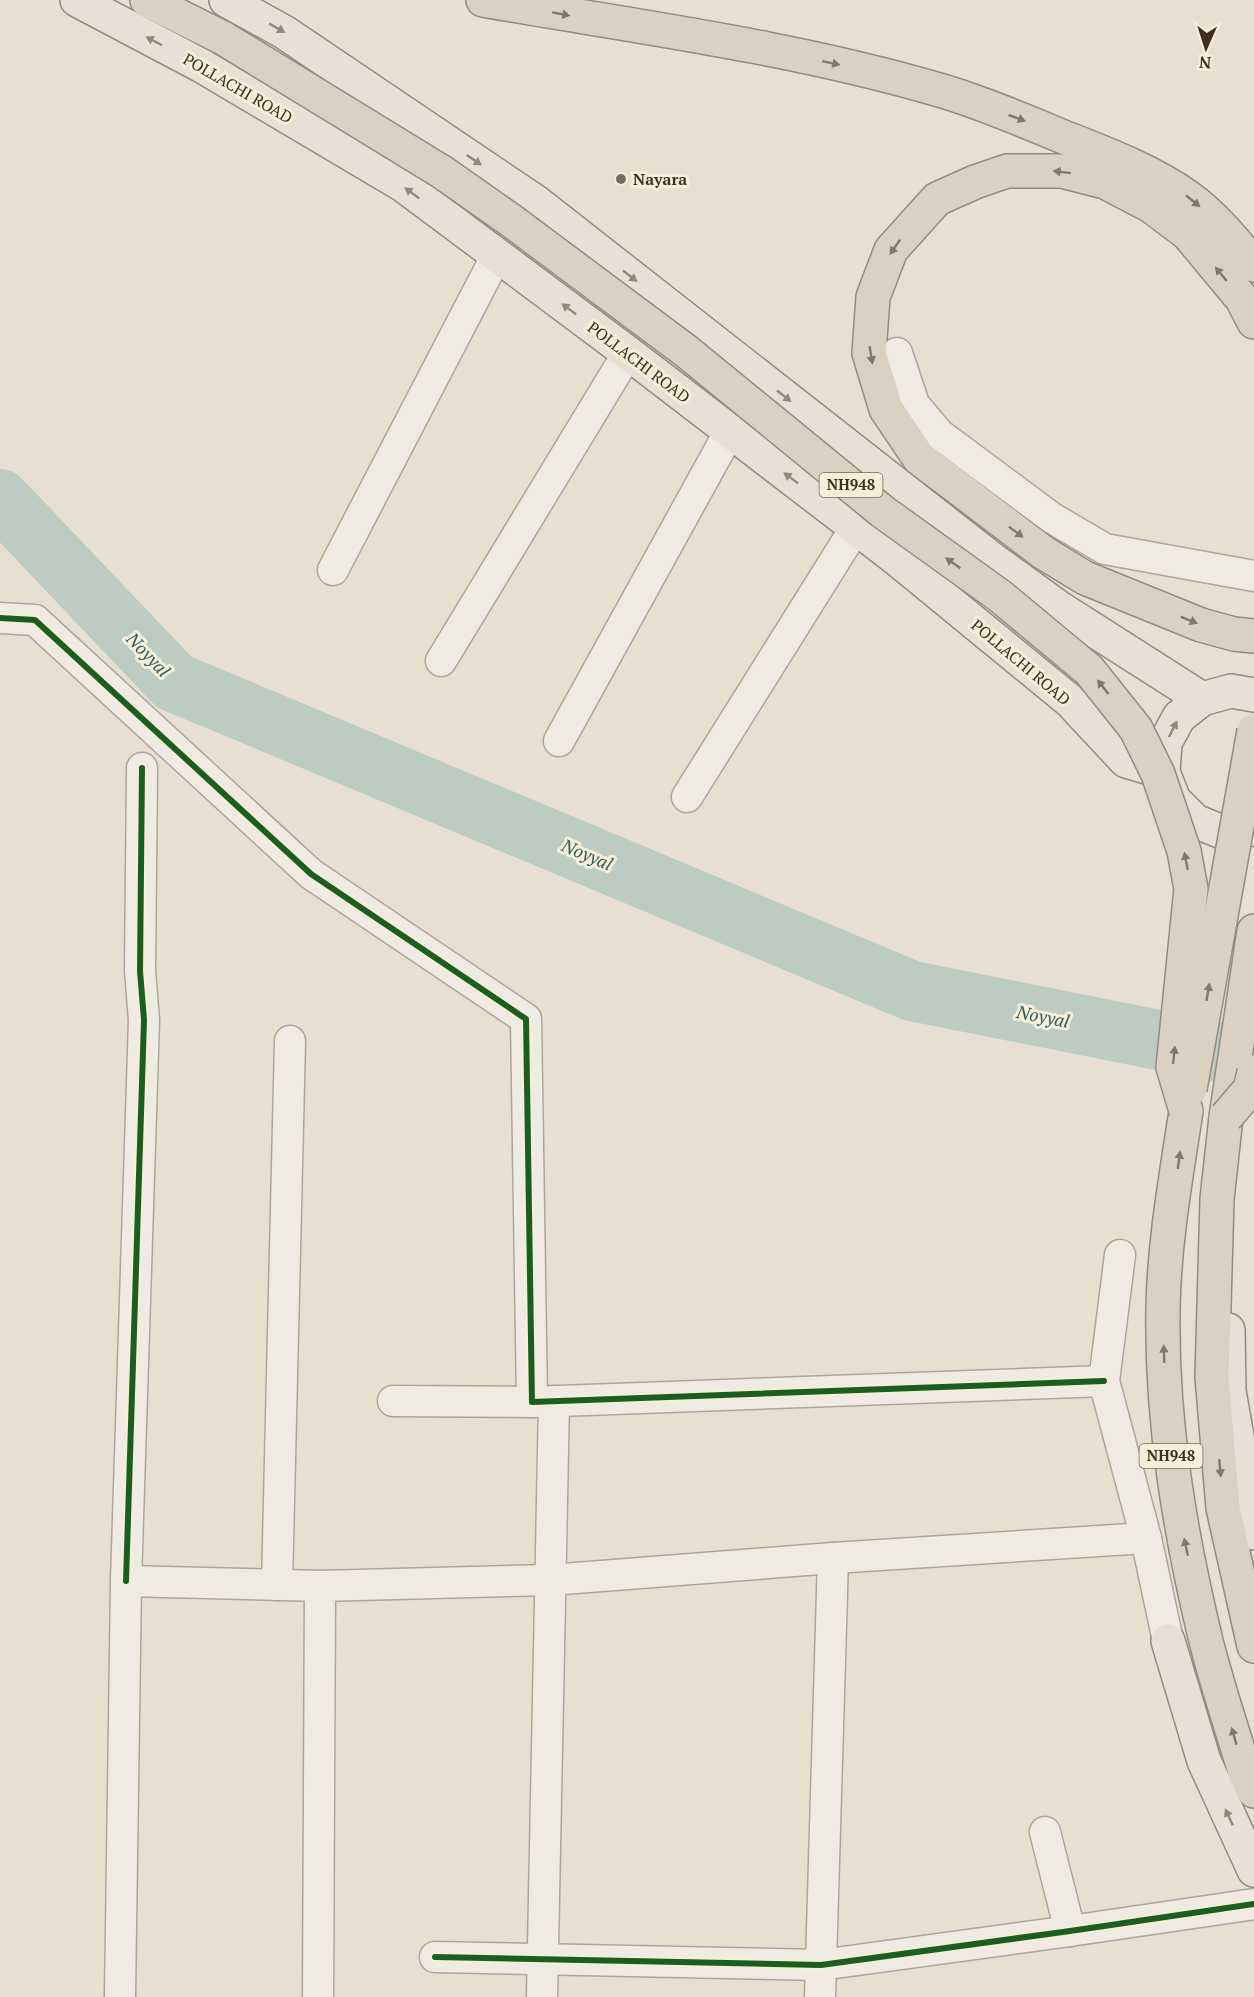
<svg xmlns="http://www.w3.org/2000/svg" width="1254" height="1997" font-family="'PT Serif',serif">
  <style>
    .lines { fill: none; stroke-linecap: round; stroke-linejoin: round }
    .river { stroke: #bcccc2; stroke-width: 60 }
    .street-casing { stroke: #ada599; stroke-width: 33 }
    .primary-casing { stroke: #928b80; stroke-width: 36 }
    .highway-casing { stroke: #928b80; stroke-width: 36 }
    .street { stroke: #efebe3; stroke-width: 30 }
    .primary { stroke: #e6e1d4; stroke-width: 33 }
    .highway { stroke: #dad1c2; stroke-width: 33 }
    .highway-bridge-casing { stroke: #928b80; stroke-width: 36; stroke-linecap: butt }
    .highway-bridge { stroke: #dad1c2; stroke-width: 33 }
    .cycleway-casing { stroke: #f7eed8; stroke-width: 10 }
    .cycleway { stroke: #1b5e20; stroke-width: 6 }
    .oneway { fill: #847769 }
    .oneway2 { fill: #92887a }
    .poi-dot { fill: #786c5e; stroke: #f7eed8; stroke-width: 2 }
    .labels { text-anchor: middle; stroke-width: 6; stroke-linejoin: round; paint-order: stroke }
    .shield { fill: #f7eed8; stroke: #756857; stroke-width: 1.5 }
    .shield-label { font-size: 15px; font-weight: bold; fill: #3d2e20 }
    .street-label { font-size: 16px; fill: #3d2e20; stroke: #f7eed8 }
    .poi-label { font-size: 16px; font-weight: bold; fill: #3d2e20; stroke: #f7eed8; text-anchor: start }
    .water-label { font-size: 18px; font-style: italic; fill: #2f5d5a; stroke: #f7eed8 }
  </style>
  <rect width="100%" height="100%" fill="#e7e0d1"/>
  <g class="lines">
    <!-- river -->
    <path class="river" d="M0,499L174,682L912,991L1254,1059"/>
    <defs>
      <g id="street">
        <path d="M897,353L914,404L939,434L1052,518L1105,549L1254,576"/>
        <path d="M333,570L497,255"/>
        <path d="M0,618L35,620L311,874L526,1019L532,1402L1104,1381"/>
        <path d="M441,661L628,353"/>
        <path d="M559,741L730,431"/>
        <path d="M687,797L856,527"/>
        <path d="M1120,1255L1104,1381L1146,1538L1168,1641"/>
        <path d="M393,1401L532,1402"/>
        <path d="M126,1581L144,1020L140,971L142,768"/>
        <path d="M277,1585L290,1041"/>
        <path d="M1045,1832L1070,1931"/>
        <path d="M435,1957L821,1965L1070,1931L1254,1904"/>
        <path d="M120,1997L126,1581L320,1586"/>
        <path d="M318,1997L320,1586L550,1580L833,1558L1146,1538"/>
        <path d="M542,1997L554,1401"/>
        <path d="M820,1997L833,1558"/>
      </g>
      <g id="primary">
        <path d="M77,0L202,66L403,185L628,353L898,560L1070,701L1126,761L1163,772"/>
        <path d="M226,0L284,32L536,202L992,559L1061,609L1202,699"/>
        <path d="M1254,695L1231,691L1202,699L1179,717L1165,743L1163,772L1174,800L1195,821L1222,832L1254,829"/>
        <path d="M1228,1330L1229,1391L1254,1533"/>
        <path d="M1168,1641L1204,1761L1254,1870"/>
      </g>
      <g id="highway">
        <path d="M147,0L223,38"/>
        <path d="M483,0C638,27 795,47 946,92C985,104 1023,120 1061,136C1104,153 1150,170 1188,197C1214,216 1234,240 1254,265"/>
        <path d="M1254,322L1242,299L1188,234L1151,206L1105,182L1062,171H1007L975,182L937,199L891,250L873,297L869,353L886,409L919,458L1044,553L1085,578L1201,625L1234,634L1254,636"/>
        <path d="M1254,931L1226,1117L1217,1199L1212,1377L1223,1508L1254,1646"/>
        <path d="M1186,1111C1176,1177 1164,1243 1163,1309C1161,1422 1180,1533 1206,1641C1217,1685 1232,1729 1245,1772L1254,1791"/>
      </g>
    </defs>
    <!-- street casing -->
    <use href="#street" class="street-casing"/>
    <!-- primary casing -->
    <use href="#primary" class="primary-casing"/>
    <!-- highway casing -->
    <use href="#highway" class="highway-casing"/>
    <!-- street -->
    <use href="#street" class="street"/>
    <!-- primary -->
    <use href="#primary" class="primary"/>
    <!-- highway -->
    <use href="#highway" class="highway"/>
    <defs>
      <g id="highway-bridge">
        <path d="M223,38L442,172L509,219L686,351L883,512L1000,596L1089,670L1136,729L1158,774L1184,851L1191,889L1173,1067L1186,1111"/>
        <path d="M1190,1089L1254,731"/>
        <path d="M1226,1117L1250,1089L1254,1072"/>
      </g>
    </defs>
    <!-- highway-bridge casing -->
    <use href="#highway-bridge" class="highway-bridge-casing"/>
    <!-- highway-bridge -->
    <use href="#highway-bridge" class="highway-bridge"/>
    <defs>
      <g id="cycleway">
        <path d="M0,618L35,620L311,874L526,1019L532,1402L1104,1381"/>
        <path d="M126,1581L144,1020L140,971L142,768"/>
        <path d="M435,1957L821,1965L1070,1931L1254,1904"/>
      </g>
    </defs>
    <!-- cycleway casing -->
    <use href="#cycleway" class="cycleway-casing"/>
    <!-- cycleway -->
    <use href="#cycleway" class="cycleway"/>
  </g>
  <!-- one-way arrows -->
  <defs><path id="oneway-solid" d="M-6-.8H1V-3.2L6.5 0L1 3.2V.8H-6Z" transform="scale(1.5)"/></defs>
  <g class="oneway">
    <use href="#oneway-solid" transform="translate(561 14) rotate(10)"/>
    <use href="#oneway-solid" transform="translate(831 63) rotate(12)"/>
    <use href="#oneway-solid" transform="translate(1017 118) rotate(21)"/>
    <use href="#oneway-solid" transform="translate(1062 172) rotate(-173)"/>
    <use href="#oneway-solid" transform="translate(1193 201) rotate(39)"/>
    <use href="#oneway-solid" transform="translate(895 247) rotate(125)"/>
    <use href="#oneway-solid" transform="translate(1221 274) rotate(-129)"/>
    <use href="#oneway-solid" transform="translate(871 355) rotate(81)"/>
    <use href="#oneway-solid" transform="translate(1016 532) rotate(37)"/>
    <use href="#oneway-solid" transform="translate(953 563) rotate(-144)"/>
    <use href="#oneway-solid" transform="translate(1189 620) rotate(22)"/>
    <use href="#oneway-solid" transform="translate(1103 687) rotate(-128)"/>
    <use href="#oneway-solid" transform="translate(1186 861) rotate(-101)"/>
    <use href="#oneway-solid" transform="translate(1208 992) rotate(-80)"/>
    <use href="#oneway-solid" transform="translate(1174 1055) rotate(-84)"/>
    <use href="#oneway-solid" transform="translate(1179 1160) rotate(-82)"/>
    <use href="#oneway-solid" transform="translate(1164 1354) rotate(-92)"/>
    <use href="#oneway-solid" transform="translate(1220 1468) rotate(85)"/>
    <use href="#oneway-solid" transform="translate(1186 1547) rotate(-102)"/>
    <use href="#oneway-solid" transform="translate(1234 1736) rotate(-106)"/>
  </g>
  <g class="oneway2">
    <use href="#oneway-solid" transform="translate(277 28) rotate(29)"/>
    <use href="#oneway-solid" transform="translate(154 41) rotate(-152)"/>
    <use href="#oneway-solid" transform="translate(474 160) rotate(34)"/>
    <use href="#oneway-solid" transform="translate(412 193) rotate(-143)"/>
    <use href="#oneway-solid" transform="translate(630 276) rotate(38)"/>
    <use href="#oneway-solid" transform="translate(569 309) rotate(-143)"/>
    <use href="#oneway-solid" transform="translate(784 396) rotate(38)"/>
    <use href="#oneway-solid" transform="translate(791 478) rotate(-143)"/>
    <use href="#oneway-solid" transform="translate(1173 729) rotate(-63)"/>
    <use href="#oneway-solid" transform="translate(1229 1817) rotate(-115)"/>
  </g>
  <!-- markers -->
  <circle class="poi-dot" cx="621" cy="179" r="6"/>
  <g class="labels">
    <!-- shield labels -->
    <g class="shield">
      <rect x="819.5" y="473" width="63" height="24" rx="4.5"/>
      <rect x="1139.5" y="1444" width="63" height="24" rx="4.5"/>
    </g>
    <g class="shield-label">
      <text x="851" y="490">NH948</text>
      <text x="1171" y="1461">NH948</text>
    </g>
    <!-- street labels -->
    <g class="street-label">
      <text transform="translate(238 88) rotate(30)" y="6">POLLACHI ROAD</text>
      <text transform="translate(639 362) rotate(37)" y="6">POLLACHI ROAD</text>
      <text transform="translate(1021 662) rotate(40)" y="6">POLLACHI ROAD</text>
    </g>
    <!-- poi labels -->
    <g class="poi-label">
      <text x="633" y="185">Nayara</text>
    </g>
    <!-- water labels -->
    <g class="water-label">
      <text transform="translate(148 655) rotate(46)" y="6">Noyyal</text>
      <text transform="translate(587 855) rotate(23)" y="6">Noyyal</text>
      <text transform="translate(1043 1017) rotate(11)" y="6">Noyyal</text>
    </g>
  </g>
  <!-- north arrow -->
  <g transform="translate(1206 48) rotate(183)" stroke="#f7eed8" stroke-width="4.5" paint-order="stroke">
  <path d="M0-4.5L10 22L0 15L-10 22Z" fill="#3d2e20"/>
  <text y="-9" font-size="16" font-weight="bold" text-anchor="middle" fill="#3d2e20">N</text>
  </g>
</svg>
